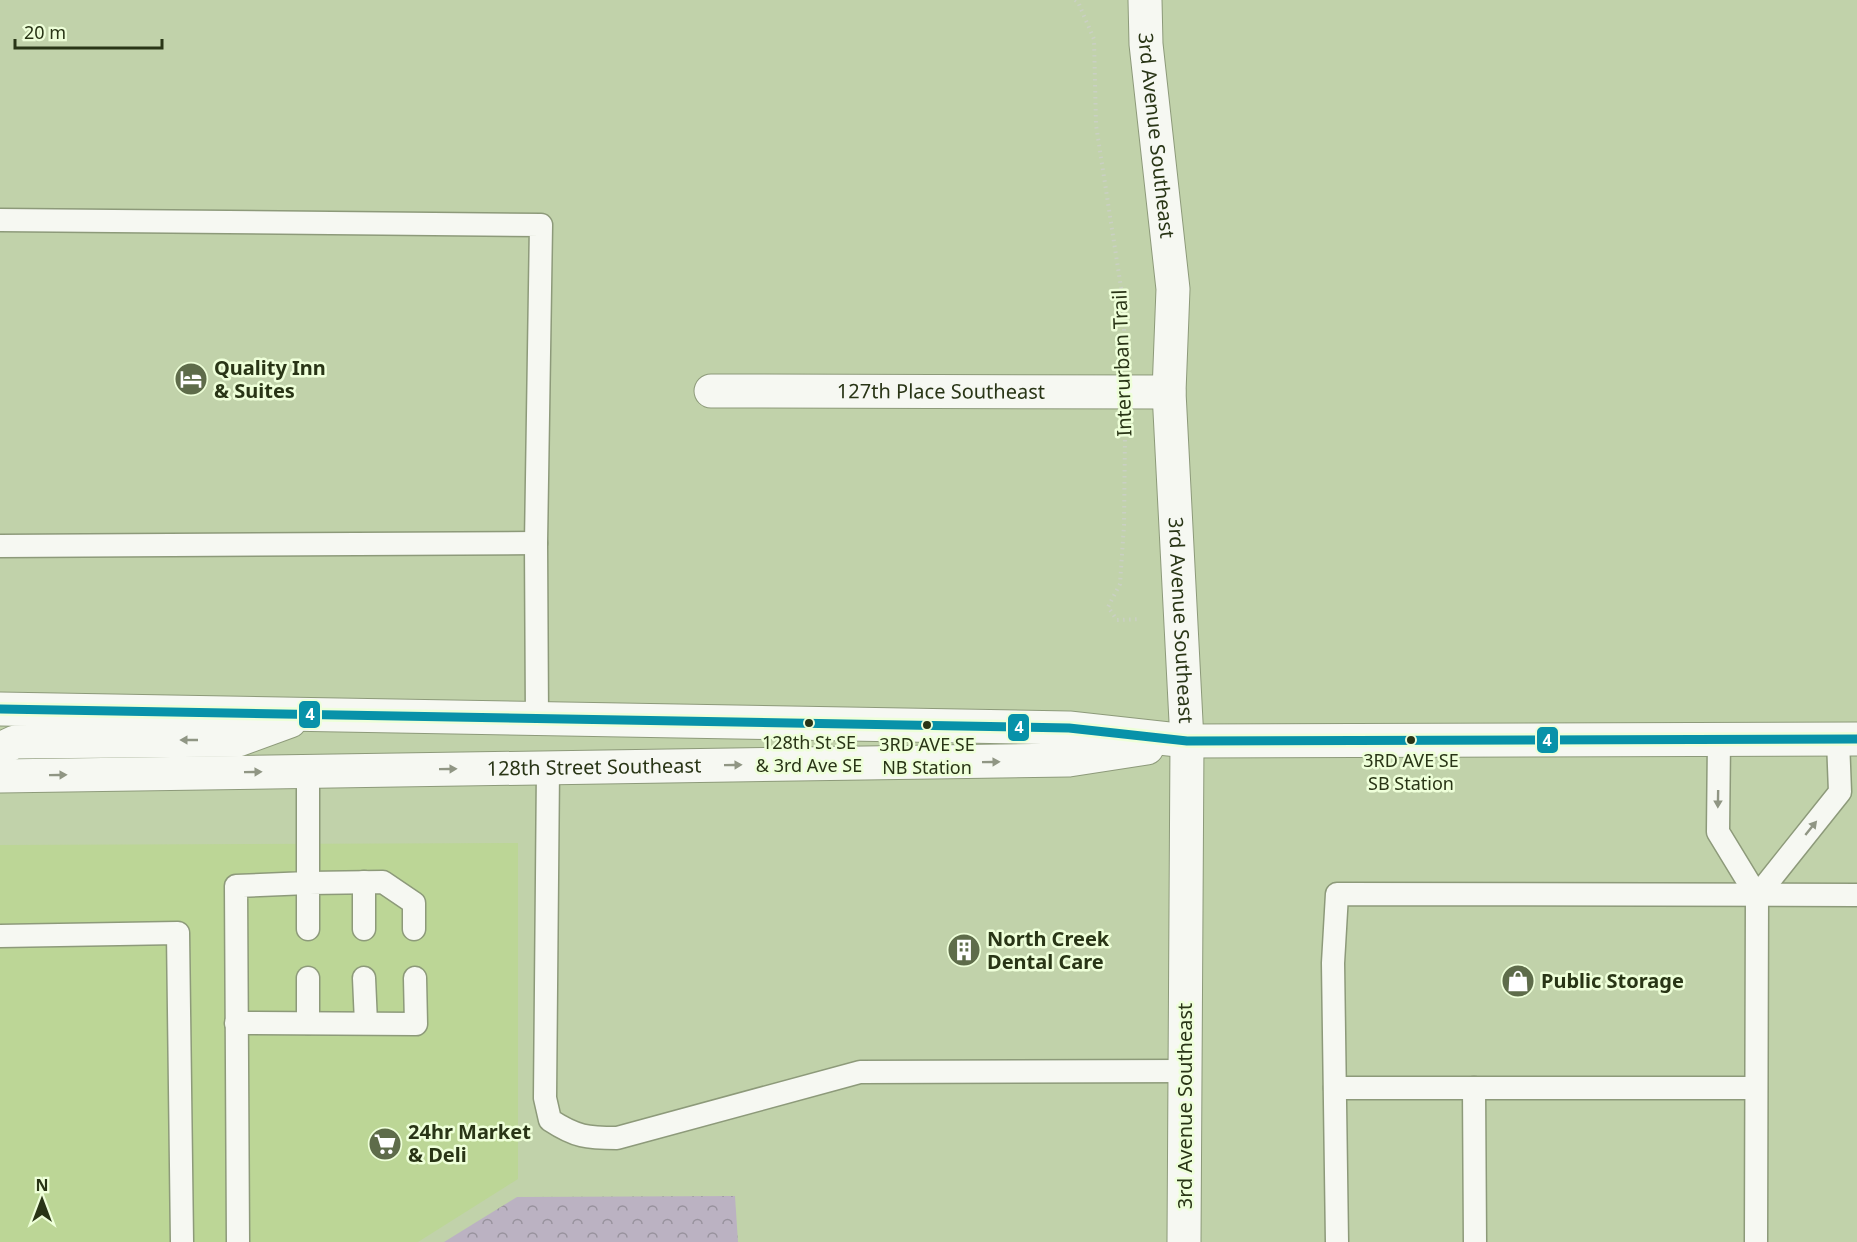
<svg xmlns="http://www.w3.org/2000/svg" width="1857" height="1242" font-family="'Noto Sans',sans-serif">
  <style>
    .built { fill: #bcd696 }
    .forest { fill: url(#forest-crowns) }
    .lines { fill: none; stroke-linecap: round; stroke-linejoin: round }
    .service-casing { stroke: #8d9a7a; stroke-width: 25 }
    .minor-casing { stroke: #8d9a7a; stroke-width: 35 }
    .tertiary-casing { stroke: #8d9a7a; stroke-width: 35 }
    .primary-casing { stroke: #8d9a7a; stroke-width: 35 }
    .path { stroke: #cad0c3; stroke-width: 4; stroke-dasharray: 1.5 4.5; stroke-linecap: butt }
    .service { stroke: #f6f8f2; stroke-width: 22 }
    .minor { stroke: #f6f8f2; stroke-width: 33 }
    .tertiary { stroke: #f6f8f2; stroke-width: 33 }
    .primary { stroke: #f6f8f2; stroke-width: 33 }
    .bus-1-casing { stroke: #eeffd9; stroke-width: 14 }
    .bus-1 { stroke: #0892a9; stroke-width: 9 }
    .oneway { fill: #909684 }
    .bus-dot { fill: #293516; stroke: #eeffd9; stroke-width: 2 }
    .labels { text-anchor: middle; stroke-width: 5; stroke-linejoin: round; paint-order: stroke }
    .bus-label { font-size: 18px; fill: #293516; stroke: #eeffd9 }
    .street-label { font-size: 20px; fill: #293516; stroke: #eeffd9 }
    .poi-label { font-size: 20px; font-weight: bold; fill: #293516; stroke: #eeffd9; text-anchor: start }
    .line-badge { stroke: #eeffd9; stroke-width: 2 }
    .badge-label { font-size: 16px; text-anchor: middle; font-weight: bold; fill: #fff }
  </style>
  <defs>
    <pattern id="forest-crowns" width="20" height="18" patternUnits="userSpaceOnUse" patternTransform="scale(1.5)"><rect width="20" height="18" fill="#bbb2c2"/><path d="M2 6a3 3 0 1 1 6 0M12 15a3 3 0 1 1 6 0" fill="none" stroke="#98929d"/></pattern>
  </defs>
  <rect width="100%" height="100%" fill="#c1d2aa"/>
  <!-- built -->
  <path class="built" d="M518,843V1179L418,1242H0V845Z"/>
  <!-- forest -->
  <path class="forest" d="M735,1196L738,1242H444L517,1197Z"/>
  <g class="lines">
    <defs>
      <g id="service">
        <path d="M0,220L541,225L536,543L537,719"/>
        <path d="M0,546L536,543"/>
        <path d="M1719,740L1718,832L1757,896L1840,792L1838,740"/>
        <path d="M548,768L545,1098L550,1120C576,1137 587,1138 617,1138L860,1072L1186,1071"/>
        <path d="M364,882V929"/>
        <path d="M308,929V883L383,882L414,903V929"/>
        <path d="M0,936L178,933L182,1242"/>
        <path d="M364,978L366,1023"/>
        <path d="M236,1023L416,1024L415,978"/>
        <path d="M308,1023V978"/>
        <path d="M1335,1088H1756"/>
        <path d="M1474,1088L1475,1242"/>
        <path d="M238,1242L236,886L308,883V771"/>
        <path d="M1337,1242L1333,963L1337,894L1857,895"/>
        <path d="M1756,1242L1757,896"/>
      </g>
      <g id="minor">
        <path id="s1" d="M711,391L1169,392"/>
      </g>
      <g id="tertiary">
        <path id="s2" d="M1145,0L1146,44L1173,289L1169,392L1187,741L1184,1242"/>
      </g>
      <g id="primary">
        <path d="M0,709L1069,728L1187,741L1857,739"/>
        <path d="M0,749L15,742L238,740L290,721"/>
        <path id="s3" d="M0,776L1069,760L1147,748"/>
      </g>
    </defs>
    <!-- service casing -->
    <use href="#service" class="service-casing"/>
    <!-- minor casing -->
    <use href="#minor" class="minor-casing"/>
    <!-- tertiary casing -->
    <use href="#tertiary" class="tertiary-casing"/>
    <!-- primary casing -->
    <use href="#primary" class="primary-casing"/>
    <!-- path -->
    <g class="path">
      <path d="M1075,0L1078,2L1094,39L1096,125L1124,307V349"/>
      <path d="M1125,434L1124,525L1120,584L1108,607L1117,620L1140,619"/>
    </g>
    <!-- service -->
    <use href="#service" class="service"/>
    <!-- minor -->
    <use href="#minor" class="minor"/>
    <!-- tertiary -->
    <use href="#tertiary" class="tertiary"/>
    <!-- primary -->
    <use href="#primary" class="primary"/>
    <defs>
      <path id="bus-1" d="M0,709L1069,728L1187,741L1857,739"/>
    </defs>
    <!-- bus-1 casing -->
    <use href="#bus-1" class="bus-1-casing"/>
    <!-- bus-1 -->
    <use href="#bus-1" class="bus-1"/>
  </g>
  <!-- one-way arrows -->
  <defs><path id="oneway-solid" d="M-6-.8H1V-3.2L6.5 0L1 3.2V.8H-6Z" transform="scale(1.5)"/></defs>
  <g class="oneway">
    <use href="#oneway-solid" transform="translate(189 740) rotate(180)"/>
    <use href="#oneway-solid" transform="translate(991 762) rotate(-1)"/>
    <use href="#oneway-solid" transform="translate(733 765) rotate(-1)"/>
    <use href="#oneway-solid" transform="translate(448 769) rotate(-1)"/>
    <use href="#oneway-solid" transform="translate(253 772) rotate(-1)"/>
    <use href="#oneway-solid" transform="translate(58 775) rotate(-1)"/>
    <use href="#oneway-solid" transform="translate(1718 799) rotate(91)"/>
    <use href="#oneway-solid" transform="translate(1811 828) rotate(-51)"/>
  </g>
  <!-- icons -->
  <defs>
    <symbol id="hotel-disc" viewBox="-11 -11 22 22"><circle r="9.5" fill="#5e6c4a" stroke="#eeffd9"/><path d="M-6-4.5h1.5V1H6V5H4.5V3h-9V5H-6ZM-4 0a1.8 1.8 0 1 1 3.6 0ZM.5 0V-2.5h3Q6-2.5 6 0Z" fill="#fff"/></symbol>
    <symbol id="building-disc" viewBox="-11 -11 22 22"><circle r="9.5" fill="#5e6c4a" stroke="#eeffd9"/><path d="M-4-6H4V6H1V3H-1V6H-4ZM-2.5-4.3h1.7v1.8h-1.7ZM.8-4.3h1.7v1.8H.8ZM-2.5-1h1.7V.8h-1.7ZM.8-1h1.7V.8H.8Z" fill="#fff"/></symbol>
    <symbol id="shop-disc" viewBox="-11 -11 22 22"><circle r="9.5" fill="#5e6c4a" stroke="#eeffd9"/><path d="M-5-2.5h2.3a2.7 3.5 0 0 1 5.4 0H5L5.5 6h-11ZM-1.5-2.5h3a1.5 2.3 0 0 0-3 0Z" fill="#fff"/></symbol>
    <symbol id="supermarket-disc" viewBox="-11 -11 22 22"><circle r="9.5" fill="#5e6c4a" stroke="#eeffd9"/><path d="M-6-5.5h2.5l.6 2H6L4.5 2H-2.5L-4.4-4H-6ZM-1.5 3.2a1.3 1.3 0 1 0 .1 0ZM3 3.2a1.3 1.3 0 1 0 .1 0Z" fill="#fff"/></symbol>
  </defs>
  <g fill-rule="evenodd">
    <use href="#hotel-disc" x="172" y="360" width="38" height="38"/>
    <use href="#building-disc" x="945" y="931" width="38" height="38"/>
    <use href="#shop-disc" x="1499" y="962" width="38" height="38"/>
    <use href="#supermarket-disc" x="366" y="1125" width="38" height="38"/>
  </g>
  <!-- markers -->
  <g class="bus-dot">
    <circle cx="809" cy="723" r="5"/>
    <circle cx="927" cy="725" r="5"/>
    <circle cx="1411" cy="740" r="5"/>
  </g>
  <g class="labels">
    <!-- bus labels -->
    <g class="bus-label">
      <text x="809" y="749">128th St SE<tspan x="809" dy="23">&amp; 3rd Ave SE</tspan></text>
      <text x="927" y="751">3RD AVE SE<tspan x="927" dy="23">NB Station</tspan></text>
      <text x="1411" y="767">3RD AVE SE<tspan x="1411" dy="23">SB Station</tspan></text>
    </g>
    <!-- street labels -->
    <g class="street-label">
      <text dy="7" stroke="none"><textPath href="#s2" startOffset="136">3rd Avenue Southeast</textPath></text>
      <text transform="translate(1122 363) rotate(-92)" y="7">Interurban Trail</text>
      <text dy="7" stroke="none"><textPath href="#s1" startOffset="230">127th Place Southeast</textPath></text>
      <text dy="7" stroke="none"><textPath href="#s2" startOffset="622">3rd Avenue Southeast</textPath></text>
      <text dy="7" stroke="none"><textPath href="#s3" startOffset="594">128th Street Southeast</textPath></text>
      <text transform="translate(1185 1106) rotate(-90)" y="7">3rd Avenue Southeast</text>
    </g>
    <!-- poi labels -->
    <g class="poi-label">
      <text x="214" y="375">Quality Inn<tspan x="214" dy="23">&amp; Suites</tspan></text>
      <text x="987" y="946">North Creek<tspan x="987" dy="23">Dental Care</tspan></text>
      <text x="1541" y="988">Public Storage</text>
      <text x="408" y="1139">24hr Market<tspan x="408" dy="23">&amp; Deli</tspan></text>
    </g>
  </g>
  <g class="line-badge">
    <rect x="298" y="700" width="23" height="29" rx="6" fill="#0892a9"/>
    <rect x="1007" y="713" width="23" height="29" rx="6" fill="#0892a9"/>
    <rect x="1536" y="726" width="23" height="28" rx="6" fill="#0892a9"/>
  </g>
  <g class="badge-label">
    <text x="310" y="720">4</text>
    <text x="1019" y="733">4</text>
    <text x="1547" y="746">4</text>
  </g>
  <!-- north arrow -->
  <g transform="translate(42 1200)" stroke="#eeffd9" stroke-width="4.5" paint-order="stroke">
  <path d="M0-4.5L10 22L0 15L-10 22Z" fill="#293516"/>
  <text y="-9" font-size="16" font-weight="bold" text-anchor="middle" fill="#293516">N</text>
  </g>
  <!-- scale -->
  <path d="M15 39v9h147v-9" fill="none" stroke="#293516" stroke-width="3"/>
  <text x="24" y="39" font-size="18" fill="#293516" stroke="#eeffd9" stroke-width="4.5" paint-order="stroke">20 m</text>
</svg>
